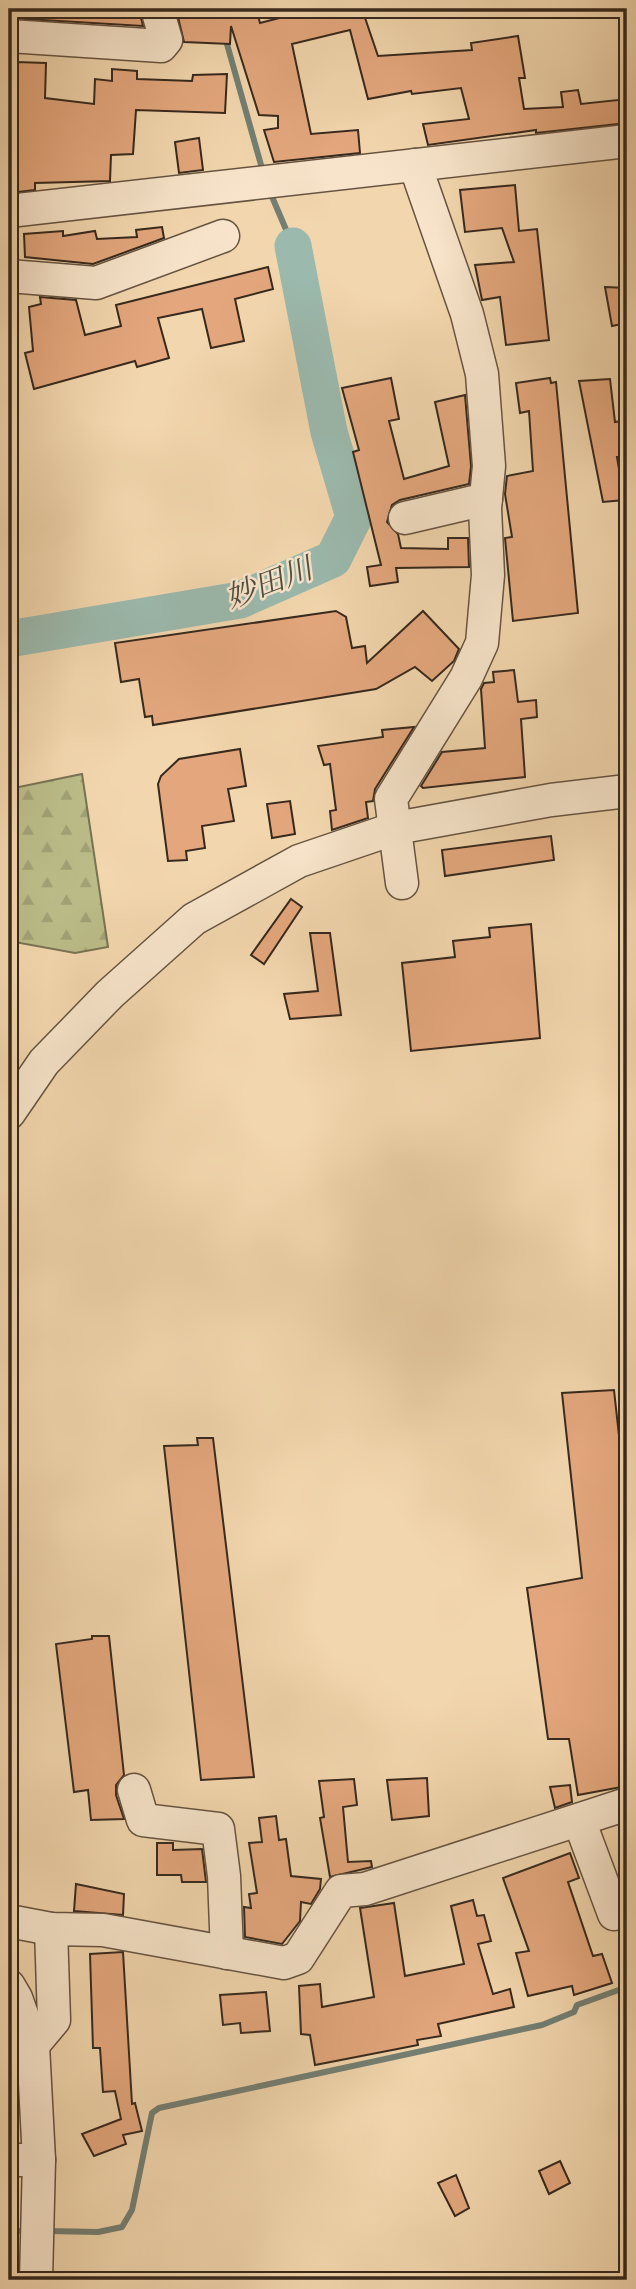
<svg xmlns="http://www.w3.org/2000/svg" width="636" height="2289" font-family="'Libre Bodoni','Noto Serif JP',serif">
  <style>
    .forest { fill: url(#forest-firs); stroke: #797353; stroke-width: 2 }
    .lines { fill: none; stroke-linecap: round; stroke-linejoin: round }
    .stream { stroke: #737f73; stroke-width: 6 }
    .river { stroke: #9bb9ad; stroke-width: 37 }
    .building { fill: #e4a77d; stroke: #37291d; stroke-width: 2 }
    .minor-casing { stroke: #665441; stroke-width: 35 }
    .minor { stroke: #f7e4ca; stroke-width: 32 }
    .labels { text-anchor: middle; stroke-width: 5; stroke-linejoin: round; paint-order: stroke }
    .water-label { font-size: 30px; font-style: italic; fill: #504d41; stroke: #f7e4ca }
  </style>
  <defs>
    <pattern id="forest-firs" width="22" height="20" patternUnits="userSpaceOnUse" patternTransform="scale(1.75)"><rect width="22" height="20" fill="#bbbd89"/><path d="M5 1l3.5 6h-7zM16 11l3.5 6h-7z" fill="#a1a276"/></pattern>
  </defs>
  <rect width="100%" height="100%" fill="#f2d6ad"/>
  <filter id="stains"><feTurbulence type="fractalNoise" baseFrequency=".00286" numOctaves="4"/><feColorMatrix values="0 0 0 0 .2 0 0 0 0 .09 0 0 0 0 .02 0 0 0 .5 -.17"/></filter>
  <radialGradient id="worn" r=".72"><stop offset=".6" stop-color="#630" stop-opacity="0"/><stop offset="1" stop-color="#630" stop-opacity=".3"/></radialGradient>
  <!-- forest -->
  <path class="forest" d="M82,774L108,947L75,953L9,941V789Z"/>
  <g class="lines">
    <!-- stream -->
    <g class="stream">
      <path d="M225,37L263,172"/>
      <path d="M270,192L293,246"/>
      <path d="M9,2231H29"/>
      <path d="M47,2231L98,2232L122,2227L132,2210L152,2113L159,2108L542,2025L574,2012L577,2005L627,1987"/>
    </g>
    <!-- river -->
    <path class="river" d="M9,639L240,600L333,559L354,517L329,432L293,246"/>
  </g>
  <!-- building -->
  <g class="building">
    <path d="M9,9H139L143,26L9,18Z"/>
    <path d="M176,9H256L260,23L314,9H362L378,56L472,50L471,43L518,36L525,78H519L524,109L563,107L561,92L578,90L581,104L627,99V123L536,133V130L428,145L423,124L469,119L461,88L412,94L411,91L368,99L350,30L292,44L311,134L358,130L360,153L274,162L264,130L278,128V116L259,115L231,26L230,44L184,42Z"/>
    <path d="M16,62L46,63L45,98L94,104L95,79L112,81V69L137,71V79L192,81L193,75L227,74L225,113L136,110L133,154L111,155L110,181L35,183V190L9,193V71H16Z"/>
    <path d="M199,138L203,170L179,173L175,142Z"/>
    <path d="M515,185L519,231L537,229L549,340L506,345L500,297L482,300L475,265L514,262L502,228L465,232L460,190Z"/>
    <path d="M162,227L164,238L93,264L25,257L24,234L63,231V236L95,231L97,239L137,237L136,230Z"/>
    <path d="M268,267L273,289L235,299L244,341L211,348L202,309L158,318L169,358L137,367L135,361L34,389L25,353L33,351L29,307L41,304L40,297L76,300L85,335L121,326L116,305Z"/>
    <path d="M605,287L627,288V323L612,326Z"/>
    <path d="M391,378L399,419L389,421L404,479L449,466L435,402L465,395L471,466L469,484L400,500L392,505L387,522L398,534L401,548L448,549V538H468L469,567L396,568L398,582L370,586L367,567L381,565L353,452L359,450L342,388Z"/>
    <path d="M550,378L551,383L556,382L578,613L513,621L505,538L512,537L505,494L507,476L533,471L529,411L520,413L516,383Z"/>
    <path d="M610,379L615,422L621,421L623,457H617L624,500L603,502L579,381Z"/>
    <path d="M336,611L346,617L352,648L365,646L367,663L423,611L459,649L454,661L432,681L415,667L376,689L153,725L152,716L145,717L139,679L121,682L115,643Z"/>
    <path d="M514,670L518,702L536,700L537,717L521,719L525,777L423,788L421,786L442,752L485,748L481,689L484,683L494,682L493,672Z"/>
    <path d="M414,727L375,789L373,801L366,802L368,818L332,830L330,811L336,810L330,764L324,765L318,746L383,737L382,730Z"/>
    <path d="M240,749L246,786L228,789L234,821L202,826L205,848L186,851L187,860L168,861L158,784L161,776L179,759Z"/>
    <path d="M290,801L295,834L272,838L267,804Z"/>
    <path d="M551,836L554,860L445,876L442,850Z"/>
    <path d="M291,899L302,907L264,964L251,955Z"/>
    <path d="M531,924L540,1038L411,1051L402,963L455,957L453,941L490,937L489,928Z"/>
    <path d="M310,933H330L341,1015L290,1019L284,994L318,991Z"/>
    <path d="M614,1390L627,1509V1786L578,1795L569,1739H548L527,1588L582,1578L562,1393Z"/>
    <path d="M197,1438H213L254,1777L201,1780L164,1446L198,1445Z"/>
    <path d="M92,1636H109L124,1775L116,1785V1795L124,1819L91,1820L88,1790L74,1792L56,1644L92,1639Z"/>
    <path d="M427,1778L429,1816L392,1820L387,1780Z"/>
    <path d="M354,1779L357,1805L343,1807L348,1862L371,1861L372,1867L330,1877L320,1818L324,1817L319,1781Z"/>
    <path d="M570,1785L572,1802L555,1808L550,1787Z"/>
    <path d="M276,1816L279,1840L286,1839L291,1876L321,1879L320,1889L311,1904L301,1902L300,1921L282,1944L245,1937L244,1907L251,1908L249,1894L257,1893L249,1843L262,1842L259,1818Z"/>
    <path d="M157,1843H173V1850L202,1849L206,1882H182L181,1875H157Z"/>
    <path d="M570,1853L579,1878L568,1882L593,1956L602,1954L612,1983L574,1995L572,1986L528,1996L516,1953L529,1951L503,1878Z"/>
    <path d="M76,1884L124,1894L123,1915L74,1911Z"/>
    <path d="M473,1900L477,1916L484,1915L491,1941L478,1944L493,1994L510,1989L514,2007L438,2024L441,2036L417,2040L418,2045L315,2065L310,2035L301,2034L299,1986L320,1984L322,2007L374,1997L360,1908L394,1903L405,1976L464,1964L451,1906Z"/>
    <path d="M123,1952L132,2104L135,2103L142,2131L123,2135L126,2144L94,2156L82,2134L121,2119L115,2091L103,2092L100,2048H93L90,1954Z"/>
    <path d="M266,1992L270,2031L241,2033L240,2023L223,2025L220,1995Z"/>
    <path d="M560,2161L570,2183L549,2194L539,2171Z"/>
    <path d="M456,2175L469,2208L455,2216L438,2183Z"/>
  </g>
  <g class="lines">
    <defs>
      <g id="minor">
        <path d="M9,36L161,46L166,40L157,9"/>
        <path d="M9,211L627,141"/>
        <path d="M9,276L96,283L223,236"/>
        <path d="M405,518L486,499"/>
        <path d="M402,883L391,799L466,678L482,643L488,575L485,508L489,466L482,374L467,314L415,165"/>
        <path d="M9,1113L44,1062L110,994L194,919L299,861L396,828L551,800L627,791"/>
        <path d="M134,1790L143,1820L218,1829L224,1876L227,1953"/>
        <path d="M579,1820L614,1914"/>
        <path d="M9,1921L51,1929L103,1930L284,1963L298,1958L341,1891L365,1889L627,1804"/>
        <path d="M9,1986L16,1998L33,2045L39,2160L36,2280"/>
        <path d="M33,2045L54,2020L51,1929"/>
        <path d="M9,2160H39"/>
      </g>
    </defs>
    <!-- minor casing -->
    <use href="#minor" class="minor-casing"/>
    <!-- minor -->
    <use href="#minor" class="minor"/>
  </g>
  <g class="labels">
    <!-- water labels -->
    <g class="water-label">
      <text transform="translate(269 583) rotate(-21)" y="10">妙田川</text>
    </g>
  </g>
  <!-- margin -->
  <rect width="636" height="2289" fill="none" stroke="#f2d6ad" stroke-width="35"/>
  <rect x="10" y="10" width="615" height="2268" fill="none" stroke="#37291d" stroke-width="3.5"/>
  <rect x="18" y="18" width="601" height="2254" fill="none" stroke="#37291d" stroke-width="2"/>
  <rect width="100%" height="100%" filter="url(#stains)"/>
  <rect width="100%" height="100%" fill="url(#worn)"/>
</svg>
